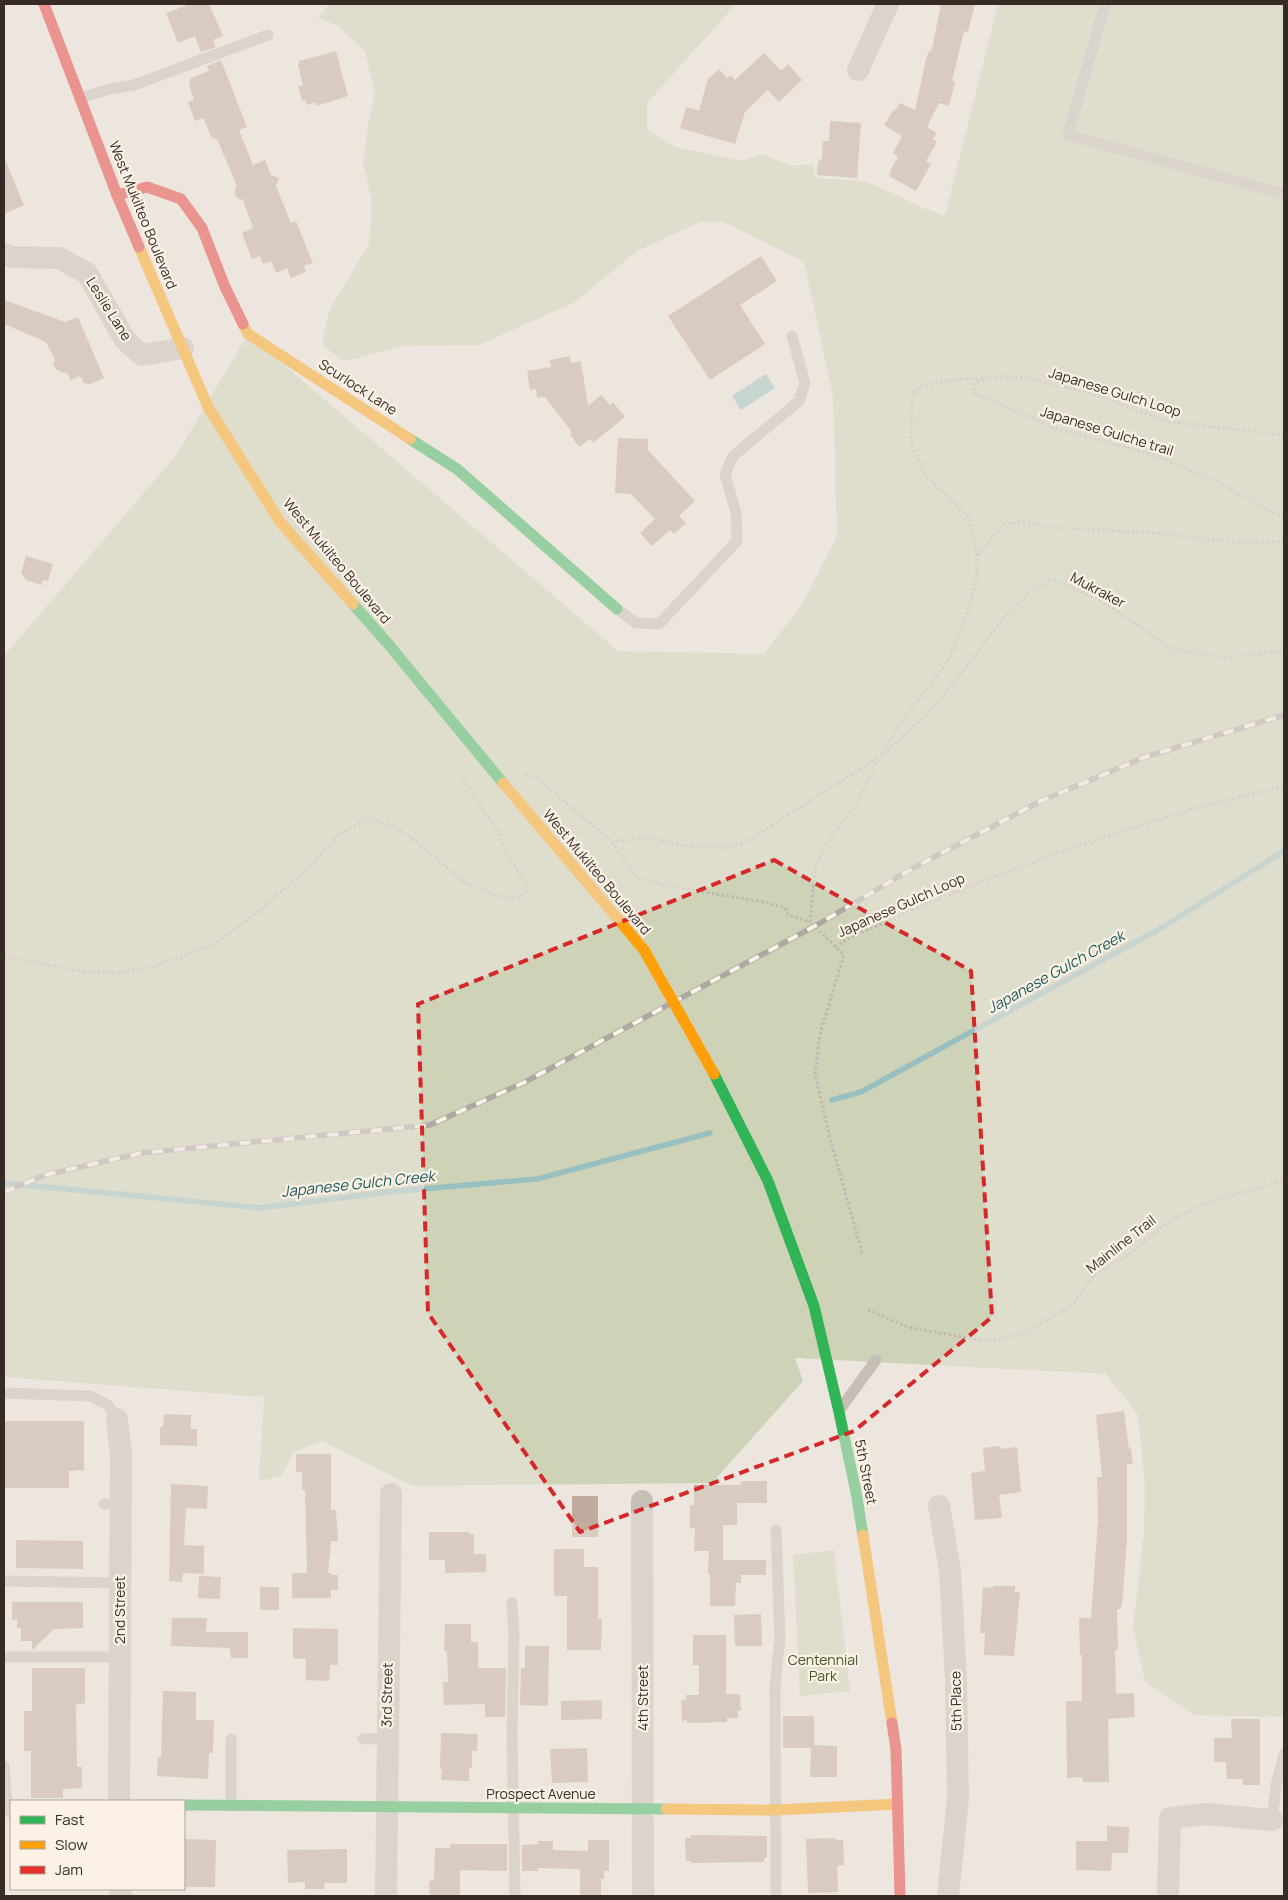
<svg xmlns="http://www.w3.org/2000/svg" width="1288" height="1900" font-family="Manrope,sans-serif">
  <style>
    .green { fill: #ced3b7 }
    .water { fill: #99c0c0 }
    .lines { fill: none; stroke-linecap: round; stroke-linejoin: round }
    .stream { stroke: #99c0c0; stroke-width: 5.5 }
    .building { fill: #c3aa9e }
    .path { stroke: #bfb7b0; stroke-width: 3; stroke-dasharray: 2.5 2.5; stroke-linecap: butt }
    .lane { stroke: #c6bfb8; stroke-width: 11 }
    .street { stroke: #c6bfb8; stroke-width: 22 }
    .fast { stroke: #30b455; stroke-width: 11 }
    .slow { stroke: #ff9f0a; stroke-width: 11 }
    .jam { stroke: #e5322d; stroke-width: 11 }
    .rail-casing { stroke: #aea7a2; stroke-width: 5.5 }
    .rail { stroke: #fbf1e5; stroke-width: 4; stroke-dasharray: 11; stroke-linecap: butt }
    .slow-bridge { stroke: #ff9f0a; stroke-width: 11 }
    .marked { fill: none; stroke: #d62828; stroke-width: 4; stroke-dasharray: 10 6; stroke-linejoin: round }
    .labels { text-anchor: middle; stroke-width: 4.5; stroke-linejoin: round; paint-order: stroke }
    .street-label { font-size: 14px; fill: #372b26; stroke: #fbf1e5 }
    .park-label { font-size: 14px; fill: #455727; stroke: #fbf1e5 }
    .water-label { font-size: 15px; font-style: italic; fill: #18575c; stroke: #fbf1e5 }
  </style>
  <rect width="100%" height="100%" fill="#ede6de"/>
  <!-- green -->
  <g class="green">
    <path d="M329,4H736L647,103V130L675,147L742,161L762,154L791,166L813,164L815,178L863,181L886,190L922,208L945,215L998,4H1284V1717L1194,1715L1145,1682L1133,1627L1144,1534L1145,1485L1138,1415L1106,1374L795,1358L803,1381L712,1483L413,1486L321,1441L294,1452L281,1476L259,1481L264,1397L4,1377V656L177,454L248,334L618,651L764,654L803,603L837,536L833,397L804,262L723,222H700L637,251L575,302L479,345L401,346L355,359L341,360L322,344L329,311L369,244L372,199L363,165L368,126L375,93L365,51L337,25L318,18Z"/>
    <path d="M834,1550L850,1691L800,1696L793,1555Z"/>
  </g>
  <!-- water -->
  <path class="water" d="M766,374L775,388L741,410L732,396Z"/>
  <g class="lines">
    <!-- stream -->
    <g class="stream">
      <path d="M832,1100L861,1092L1163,927L1284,851"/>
      <path d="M4,1183L260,1208L388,1192L537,1179L710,1133"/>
    </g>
  </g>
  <!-- building -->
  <g class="building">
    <path d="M190,4H209L223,36L213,40L216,47L201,52L195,36L178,43L166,13Z"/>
    <path d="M941,4H975L968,32L964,31L952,81L955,82L949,106L939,103L927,127L937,133L933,139L937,142L926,161L931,164L916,191L889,176L891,172L890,171L898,157L893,153L902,136L884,125L894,109L896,110L900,103L915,110L926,59L928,53L932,49Z"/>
    <path d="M336,51L348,96L316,106L315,102L307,105L305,100L302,101L298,87L303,85L298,64H299V61Z"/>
    <path d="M764,53L781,71L788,64L802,80L779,102L768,90L745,112L735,144L680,128L686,107L699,111L708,79L719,69L727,78L731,75L735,80Z"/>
    <path d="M221,60L247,127L239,130L253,165L265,160L271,175L279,178L276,186L291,223L296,221L313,263L304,266L306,272L291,278L287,268L276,273L271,261L263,264L260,256L252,259L242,233L253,228L243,200L237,198L234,192L237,186L217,139L212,138L203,118L195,121L188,102L194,100L189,84L191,78L209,71L207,66Z"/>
    <path d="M830,121L861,123L857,178L817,175L818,162L822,159L823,141H829Z"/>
    <path d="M4,157L24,205L4,214Z"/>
    <path d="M761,256L777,281L740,305L765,344L710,380L668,316Z"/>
    <path d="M4,300L65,322L78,317L104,378L90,384L84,383L80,376L71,380L66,372L64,373L57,370L53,364L55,360L46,342L4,324Z"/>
    <path d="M570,356L571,363L581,361L588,406L601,395L610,405L613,402L625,417L593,443L590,439L579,447L570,434L572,432L545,397L537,398L536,389L530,390L527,371L551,367L550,360Z"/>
    <path d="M618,438L648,439V450L695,501L679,516L686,523L674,534L670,530L652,546L640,533L655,519L631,494L615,493Z"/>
    <path d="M26,556L53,564L48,581L43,580L42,585L26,580L21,573Z"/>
    <path d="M1124,1411L1129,1449H1131L1133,1464H1127V1540L1122,1605H1121V1609H1117L1118,1650H1115L1116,1694L1134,1693L1135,1717L1108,1719L1109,1782H1083L1082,1777L1067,1778L1066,1701H1082V1655H1080L1079,1618H1091L1098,1520L1097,1477H1102L1096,1415Z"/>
    <path d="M164,1414L191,1415V1429H197V1446L160,1445V1427H163Z"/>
    <path d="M4,1421H84V1470L69,1471V1488H4Z"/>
    <path d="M1000,1446L1001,1449L1017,1447L1021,1492L999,1495L1002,1518L975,1520L971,1473L985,1471L983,1448Z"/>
    <path d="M296,1454H331V1510H336L338,1541H331L328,1573H331V1575H338V1590H331V1598H292V1573H307L305,1490H302V1472H296Z"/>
    <path d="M741,1481H767V1503H737V1525H723V1560H766V1575H741V1583H736L735,1606H710V1574H708L709,1551H694L695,1528H690V1505H694V1485H741Z"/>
    <path d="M171,1484L208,1486L207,1509L186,1508L184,1545L204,1546V1574L183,1573L182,1582L169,1581Z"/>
    <rect x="572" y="1496" width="26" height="41"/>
    <path d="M429,1532H469V1534H474V1554H486V1572L445,1573V1560H429Z"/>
    <path d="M16,1540L83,1541V1569L16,1568Z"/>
    <path d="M554,1549H584V1567H598V1619H602L601,1650H567V1596H554Z"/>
    <path d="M199,1576L221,1577L220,1599L198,1598Z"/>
    <path d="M993,1586H1015V1592H1020L1014,1656L984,1655L985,1633H980L983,1587L993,1588Z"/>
    <rect x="260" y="1587" width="19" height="23"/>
    <path d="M12,1602H83V1628L54,1629L32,1650V1641H21V1628H17V1619L12,1620Z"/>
    <path d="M761,1614L762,1646H735L734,1615Z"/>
    <path d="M172,1618H207L206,1632H248V1658H231L230,1648L171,1646Z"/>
    <path d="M445,1624H471V1642H478V1668H506L505,1717H485V1704L444,1705L443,1682H448L447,1651H444Z"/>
    <path d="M293,1628L338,1629V1665H330L329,1681L306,1680V1659L293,1658Z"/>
    <path d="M693,1635H726V1694H740L741,1711H738V1718H727V1722L687,1723V1720L682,1721L681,1700H686V1695H699V1665H693Z"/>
    <path d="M525,1646H549L548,1706L520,1705L521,1668H525Z"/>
    <path d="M32,1668H85V1703L76,1705L77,1767H82V1788L63,1789V1798H31V1751H24V1711H32Z"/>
    <path d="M163,1691L196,1692V1720H214L213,1753H209L208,1779L157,1776L158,1757H161Z"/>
    <path d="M602,1700V1719L561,1720V1701Z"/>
    <path d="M783,1716H814V1745L837,1746V1777H810L811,1748H783Z"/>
    <path d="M1231,1719H1260V1785H1243V1779H1227L1226,1762H1214V1738H1232Z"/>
    <path d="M441,1733L478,1734L477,1751H472V1768L469,1769V1781L441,1780L442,1769H440Z"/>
    <path d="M587,1748L588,1782L552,1783L550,1749Z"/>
    <path d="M1107,1826L1129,1827L1128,1853H1112L1111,1871L1076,1870V1841H1107Z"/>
    <path d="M691,1835L767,1836V1858H764V1862L691,1863V1861H686L685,1838H691Z"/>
    <path d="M836,1838V1840H843L844,1865L837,1866L838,1892L808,1893L806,1839Z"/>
    <path d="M184,1839L216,1840L215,1887H184Z"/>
    <path d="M588,1840H609V1871H604V1879H601V1896H580V1869L538,1868V1871H522V1845L538,1844V1841H553V1850L588,1851Z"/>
    <path d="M450,1844H507V1871L460,1870V1896H430L429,1881L434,1880L435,1848H450Z"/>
    <path d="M347,1849V1883H324L325,1889H305V1882L288,1883L287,1850Z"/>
  </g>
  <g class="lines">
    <!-- path -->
    <g class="path">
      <path d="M984,380L975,382L973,393L1057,429L1154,455L1218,482L1264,508L1284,518"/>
      <path d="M977,555L1004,524L1023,522L1046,527L1156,533L1241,543L1284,541"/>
      <path d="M881,754L908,713L948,661L968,612L977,578V555L968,516L927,477L912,447L911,410L913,395L919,387L937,382L963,379L1007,377L1028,378L1092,394L1169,422L1284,435"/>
      <path d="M526,774L538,779L612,842L649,838L686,846L730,847L753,838L831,787L879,758L934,708L1001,621L1032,590L1054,580L1106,604L1170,647L1195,653L1226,657L1284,651"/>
      <path d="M612,842L636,877L679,888L764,902L785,908L788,915L810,922"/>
      <path d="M835,947L851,937L931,902L1006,872L1107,836L1209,804L1284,787"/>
      <path d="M4,956L84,972L115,973L152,967L177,958L218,942L248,920L311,866L338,835L368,818L398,828L417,842L466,884L501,897L520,898L528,888L507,853L496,828L461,776L464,774"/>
      <path d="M862,1253L830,1138L815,1074L820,1034L844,955L810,922L815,867L826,844L858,802L878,759"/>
      <path d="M868,1310L908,1327L973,1339L996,1340L1022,1334L1071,1306L1095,1274L1125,1257L1168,1222L1201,1205L1284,1180"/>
    </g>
    <!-- lane -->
    <g class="lane">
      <path d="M1105,4L1068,135L1284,194"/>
      <path d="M80,98L110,89L134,85L268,35"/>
      <path d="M617,609L636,623L659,624L737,541L736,513L725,474L733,456L799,401L805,383L792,336"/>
      <path d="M4,1393L90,1396L108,1405L117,1419"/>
      <path d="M841,1408L876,1360"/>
      <path d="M104,1504H120"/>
      <path d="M4,1581L120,1583"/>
      <path d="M512,1603L514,1632L512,1735L515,1896"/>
      <path d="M4,1657H120"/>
      <path d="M363,1739L387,1738"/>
      <path d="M4,1766L7,1806L11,1813"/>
      <path d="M231,1805V1739"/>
      <path d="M1272,1820L1276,1786L1284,1754"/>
      <path d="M776,1896L775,1686L780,1638L776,1530"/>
    </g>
    <!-- street -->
    <g class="street">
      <path d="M858,70L888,4"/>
      <path d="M4,254L13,257L59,258L87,273L125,340L142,355L183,348"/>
      <path d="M117,1419L121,1455L119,1801"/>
      <path d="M642,1501L643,1896"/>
      <path d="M939,1506L950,1570L956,1680L958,1798L948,1896"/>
      <path d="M120,1889L121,1896"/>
      <path d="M386,1896L391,1494"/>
      <path d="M1168,1896L1170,1818L1206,1814L1272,1820"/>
    </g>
    <!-- fast -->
    <g class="fast">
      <path d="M410,439L457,469L617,609"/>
      <path d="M353,604L389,645L503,783"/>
      <path d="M714,1074L768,1181L814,1306L839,1412L856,1492L863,1535"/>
      <path d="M184,1805L666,1809"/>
    </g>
    <!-- slow -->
    <g class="slow">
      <path d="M139,247L208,407L280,522L353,604"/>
      <path d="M243,324L248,334L410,439"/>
      <path d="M503,783L644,950"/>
      <path d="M863,1535L892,1723"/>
      <path d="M666,1809L775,1810L898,1804"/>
    </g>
    <!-- jam -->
    <g class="jam">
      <path d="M44,4L117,195L139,247"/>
      <path d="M117,195L147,187L181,199L202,228L225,287L243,324"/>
      <path d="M892,1723L896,1749L900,1896"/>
    </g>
    <defs>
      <path id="rail" d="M4,1192L45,1175L141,1153L430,1125L525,1082L815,926L917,866L1041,801L1145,757L1284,715"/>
    </defs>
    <!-- rail casing -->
    <use href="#rail" class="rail-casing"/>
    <!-- rail -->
    <use href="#rail" class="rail"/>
    <!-- slow-bridge -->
    <path class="slow-bridge" d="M644,950L714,1074"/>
  </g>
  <!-- marked area -->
  <path d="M0 0H1288V1900H0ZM774,860L971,971L992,1317L854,1431L580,1532L428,1313L418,1004Z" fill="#ede6de" fill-opacity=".55" fill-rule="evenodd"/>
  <path class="marked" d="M774,860L971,971L992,1317L854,1431L580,1532L428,1313L418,1004Z"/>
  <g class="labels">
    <!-- street labels -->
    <g class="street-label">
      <text transform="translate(143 215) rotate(68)" y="5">West Mukilteo Boulevard</text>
      <text transform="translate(109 309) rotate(58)" y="5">Leslie Lane</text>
      <text transform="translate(358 387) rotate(33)" y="5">Scurlock Lane</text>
      <text transform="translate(1115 392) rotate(17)" y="5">Japanese Gulch Loop</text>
      <text transform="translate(1107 431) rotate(17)" y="5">Japanese Gulche trail</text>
      <text transform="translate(337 561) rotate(50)" y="5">West Mukilteo Boulevard</text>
      <text transform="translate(1098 590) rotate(28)" y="5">Mukraker</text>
      <text transform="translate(597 872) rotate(50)" y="5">West Mukilteo Boulevard</text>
      <text transform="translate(901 905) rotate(-24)" y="5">Japanese Gulch Loop</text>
      <text transform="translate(1121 1244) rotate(-38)" y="5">Mainline Trail</text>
      <text transform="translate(866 1472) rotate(79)" y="5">5th Street</text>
      <text transform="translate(120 1610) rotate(-90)" y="5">2nd Street</text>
      <text transform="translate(387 1695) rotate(-89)" y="5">3rd Street</text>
      <text transform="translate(643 1698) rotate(-90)" y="5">4th Street</text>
      <text transform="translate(956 1701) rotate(-91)" y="5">5th Place</text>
      <text x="541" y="1799">Prospect Avenue</text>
    </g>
    <!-- park labels -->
    <g class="park-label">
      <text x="823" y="1665">Centennial<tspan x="823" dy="16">Park</tspan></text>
    </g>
    <!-- water labels -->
    <g class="water-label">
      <text transform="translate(1056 972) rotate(-29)" y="5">Japanese Gulch Creek</text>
      <text transform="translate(358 1184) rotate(-6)" y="5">Japanese Gulch Creek</text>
    </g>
  </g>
  <!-- border -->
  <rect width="1288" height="1900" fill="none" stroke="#372b26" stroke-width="10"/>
  <!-- legend -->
  <rect x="10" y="1800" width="175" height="90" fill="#fbf1e5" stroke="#ada299"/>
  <rect x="20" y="1816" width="25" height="8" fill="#30b455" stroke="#ada299"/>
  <text x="55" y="1825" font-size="15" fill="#372b26">Fast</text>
  <rect x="20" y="1841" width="25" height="8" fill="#ff9f0a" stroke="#ada299"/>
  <text x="55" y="1850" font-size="15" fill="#372b26">Slow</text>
  <rect x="20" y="1866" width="25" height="8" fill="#e5322d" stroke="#ada299"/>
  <text x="55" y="1875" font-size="15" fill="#372b26">Jam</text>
</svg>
